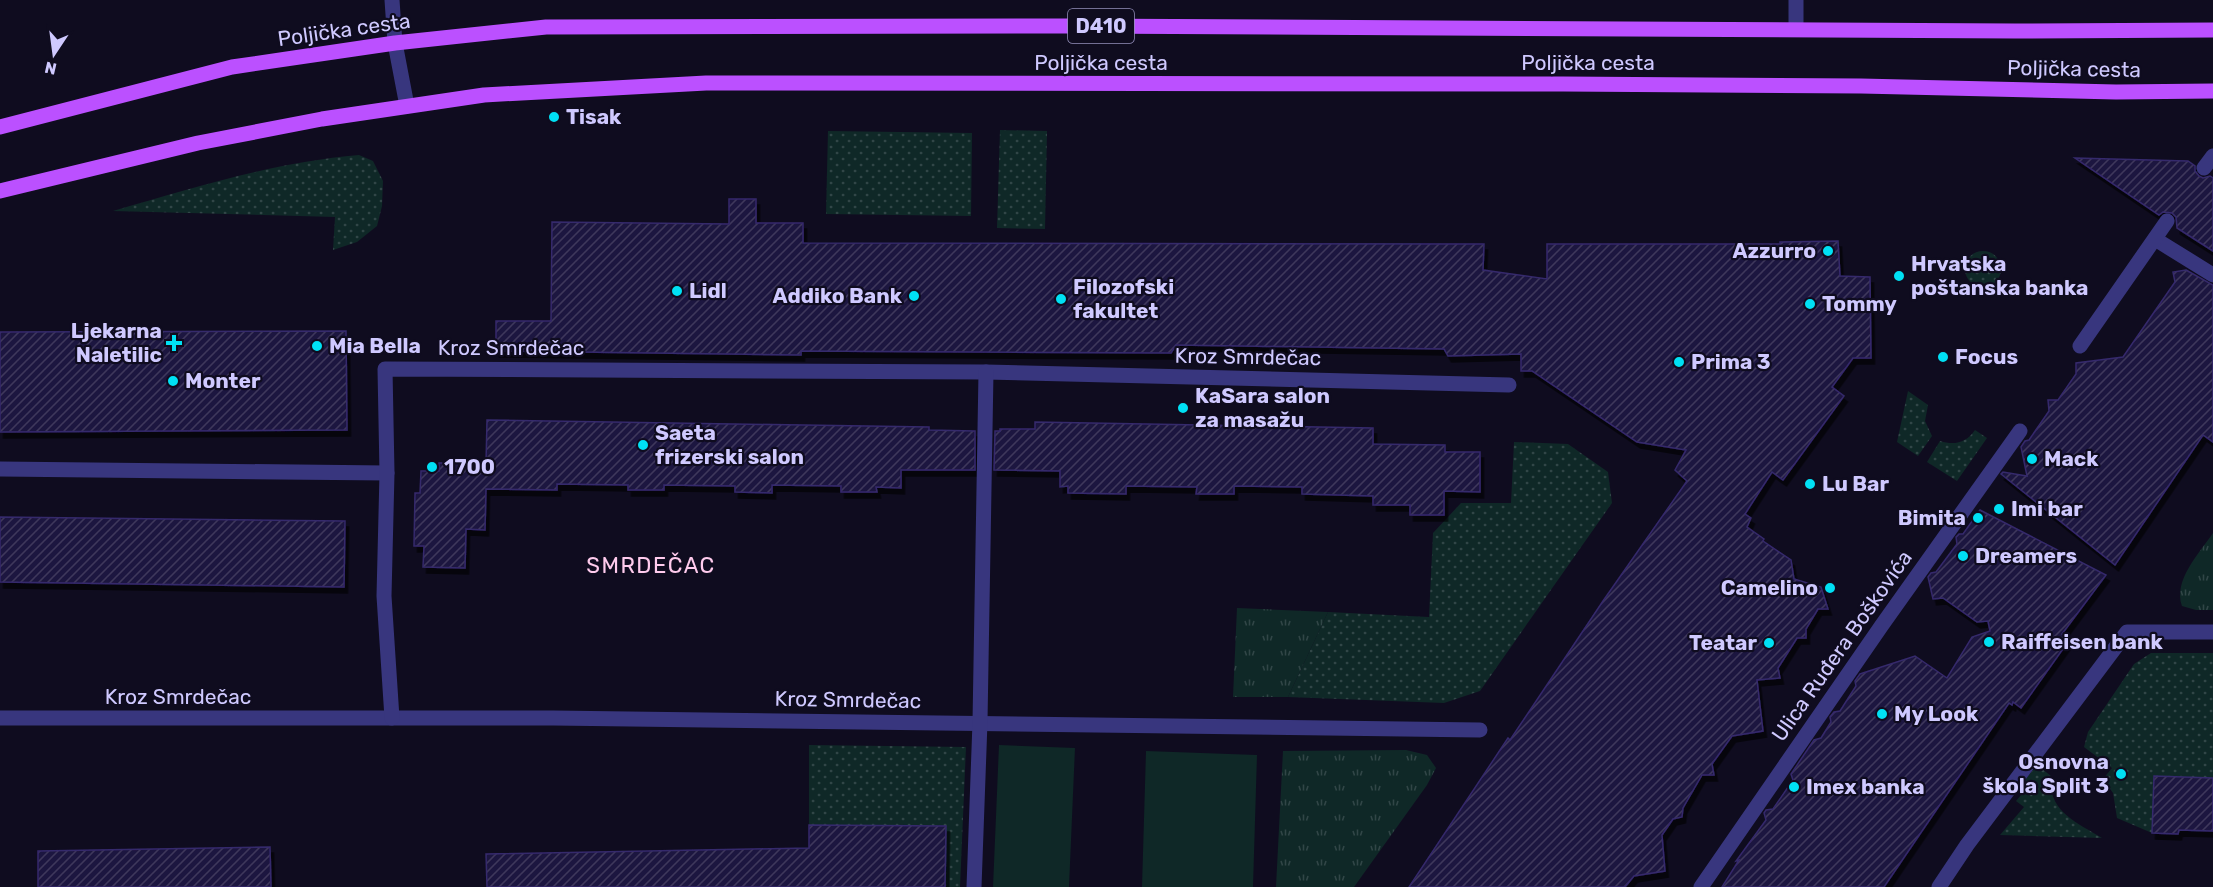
<svg xmlns="http://www.w3.org/2000/svg" width="2213" height="887" font-family="Rubik,sans-serif">
  <style>
    .grass { fill: url(#grass-dots) }
    .park { fill: url(#park-tufts) }
    .garden { fill: #0f2827 }
    .building { fill: url(#building-hatch); stroke: #35296c; stroke-width: 1.5; filter: url(#shadow) }
    .lines { fill: none; stroke-linecap: round; stroke-linejoin: round }
    .street { stroke: #38367e; stroke-width: 15 }
    .primary { stroke: #bb50ff; stroke-width: 15 }
    .poi-dot { fill: #00e0f4; stroke: #0f0c1f; stroke-width: 2 }
    .labels { text-anchor: middle; stroke-width: 4.5; stroke-linejoin: round; paint-order: stroke }
    .shield { fill: #0f0c1f; stroke: #9590bc; stroke-width: 1.5 }
    .shield-label { font-size: 20px; font-weight: bold; fill: #cfc9ff }
    .street-label { font-size: 21px; fill: #cfc9ff; stroke: #0f0c1f }
    .poi-label { font-size: 21px; font-weight: bold; fill: #cfc9ff; stroke: #0f0c1f; text-anchor: start }
    .neighbourhood-label { font-size: 22px; letter-spacing: 1.5px; fill: #ffcbed; stroke: #0f0c1f }
  </style>
  <defs>
    <pattern id="grass-dots" width="8" height="8" patternUnits="userSpaceOnUse" patternTransform="scale(1.5)"><rect width="8" height="8" fill="#0f2827"/><path d="M2 2h.1M6 6h.1" fill="none" stroke="#314647" stroke-width="1.8" stroke-linecap="round"/></pattern>
    <pattern id="park-tufts" width="24" height="20" patternUnits="userSpaceOnUse" patternTransform="scale(1.5)"><rect width="24" height="20" fill="#0f2827"/><path d="M3 7l-1-3M5 7V3M7 7l1-3M15 17l-1-3M17 17v-4M19 17l1-3" fill="none" stroke="#314647"/></pattern>
    <pattern id="building-hatch" width="6" height="6" patternUnits="userSpaceOnUse" patternTransform="scale(1.5)"><rect width="6" height="6" fill="#1f1840"/><path d="M-1 1l2-2M0 6l6-6M5 7l2-2" fill="none" stroke="#3e385d"/></pattern>
    <filter id="shadow"><feDropShadow dx="3.5" dy="6" stdDeviation="0" flood-color="#0009"/></filter>
  </defs>
  <rect width="100%" height="100%" fill="#0f0c1f"/>
  <!-- grass -->
  <g class="grass">
    <path d="M1000,130L1047,131L1045,229L997,228Z"/>
    <path d="M828,131L972,133L971,216L826,214Z"/>
    <path d="M359,155L373,161L383,181L382,206L377,226L357,242L333,250L335,217L113,211C193,188 275,162 359,155Z"/>
    <circle cx="1983" cy="269" r="18"/>
    <path d="M1908,391L1928,405L1925,421L1932,436L1918,456L1897,442Z"/>
    <path d="M1975,430L1987,438L1957,481L1927,462L1940,441C1955,446 1967,442 1975,430Z"/>
    <path d="M1514,442L1568,444L1608,472L1612,503L1480,691L1444,703L1288,697L1328,612L1429,617L1433,533L1461,503H1511Z"/>
    <path d="M2151,653H2213V778L2154,776L2152,833L2117,818L2113,793L2103,779L2112,768L2084,747L2088,732L2134,664Z"/>
    <path d="M809,745L966,747L960,887H945L946,826L809,825Z"/>
    <path d="M2037,765L2051,776C2047,811 2076,822 2102,838L2000,835L2024,807L2016,801L2028,787L2023,782Z"/>
  </g>
  <!-- park -->
  <g class="park">
    <path d="M2213,533V610H2196L2182,606C2173,580 2199,554 2213,533Z"/>
    <path d="M1237,608L1328,612L1288,697H1233Z"/>
    <path d="M1406,750L1427,755L1436,768L1427,785L1354,887H1276L1283,751Z"/>
  </g>
  <!-- garden -->
  <g class="garden">
    <path d="M999,745L1075,748L1069,887H993Z"/>
    <path d="M1146,751L1257,755L1253,887H1142Z"/>
  </g>
  <!-- building -->
  <g class="building">
    <path d="M2075,158L2188,161L2195,166V171L2199,176L2203,178L2210,176L2213,178V251L2177,228L2176,217L2172,213L2163,212L2159,215Z"/>
    <path d="M729,199H756V223H803V243L1484,244L1483,270L1547,279V244H1780V242L1838,241L1840,276L1870,277L1871,358H1853L1832,387L1844,396L1783,480L1772,472L1745,514L1751,518L1747,527L1764,539L1763,541L1791,560L1794,579L1821,587L1828,609H1818L1806,629V638H1797L1778,668L1780,678L1757,680L1763,731L1732,736L1712,764L1714,775H1702L1683,808L1682,817L1673,819L1662,835L1665,871L1634,876L1625,887H1409L1508,738L1510,740L1603,601L1687,481L1675,470L1686,450L1637,442L1532,371H1521V354L1448,356L1444,349L1176,345L1171,353L801,351V355L496,351V321H551L552,222L729,224Z"/>
    <path d="M2186,270L2213,285V442L2203,435L2115,565L2001,474L2003,472L2027,476L2021,447L2025,441L2029,440L2049,411L2048,400H2058L2076,374V363L2123,357L2175,282L2173,272Z"/>
    <path d="M346,331L347,430L0,432V332Z"/>
    <path d="M487,420L929,427V430L975,431V470H901V488L876,487L877,492H841V486L772,485V493L735,492V486L664,485V490H628V485L557,484V490L486,489L485,530L466,529L465,568L423,567L424,546H414L415,493H420L421,471H439V463H486Z"/>
    <path d="M1035,422L1373,428V444L1445,445V452H1480V492L1444,491V515H1410V505H1373V496L1302,494V487L1234,486V494H1196L1197,487L1126,486V494L1068,493V486L1060,487V471L994,470L995,431H1000V429H1035Z"/>
    <path d="M1980,510L2106,575L2062,634L2070,639L2021,708L2013,702L2012,705L2009,703L1884,887H1722L1739,860L1736,861L1766,820L1764,813L1766,810L1773,809L1793,780L1791,774L1814,740L1821,738L1831,722L1830,717L1834,712L1840,711L1856,686L1855,681L1860,674L1915,656L1947,678L1972,637L1990,631L1988,621L1977,622L1943,598L1933,599L1928,577L1931,573L1936,572L1957,544L1956,537L1959,534H1963Z"/>
    <path d="M0,517L345,521L344,587L0,582Z"/>
    <path d="M2154,776L2213,778V831L2179,830L2178,834L2152,833Z"/>
    <path d="M809,825L946,826L945,887H487L486,854L809,848Z"/>
    <path d="M270,847L271,887H38V851Z"/>
  </g>
  <g class="lines">
    <!-- street -->
    <g class="street">
      <path d="M392,0L395,43L407,106"/>
      <path d="M1796,0V29"/>
      <path d="M2204,168L2213,156"/>
      <path d="M2155,239L2213,275"/>
      <path d="M2080,346L2167,221"/>
      <path d="M0,469L387,473"/>
      <path d="M0,718H553L1480,730"/>
      <path d="M392,718L384,596L387,473L385,369L986,372L1509,385"/>
      <path d="M974,887L980,722L986,372"/>
      <path d="M1701,887L1882,625L2020,431"/>
      <path d="M1939,887L1967,845L2127,632H2213"/>
    </g>
    <!-- primary -->
    <g class="primary">
      <path d="M0,127L232,67L395,43L546,27L1075,26L2015,31L2213,30"/>
      <path d="M0,191L198,143L322,119L484,95L706,83L1563,84L1861,86L2116,92L2213,91"/>
    </g>
  </g>
  <!-- markers -->
  <g class="poi-dot">
    <circle cx="554" cy="117" r="6"/>
    <circle cx="1828" cy="251" r="6"/>
    <circle cx="1899" cy="276" r="6"/>
    <circle cx="677" cy="291" r="6"/>
    <circle cx="914" cy="296" r="6"/>
    <circle cx="1061" cy="299" r="6"/>
    <circle cx="1810" cy="304" r="6"/>
    <path d="M171 334h6v6h6v6h-6v6h-6v-6h-6v-6h6z"/>
    <circle cx="317" cy="346" r="6"/>
    <circle cx="1943" cy="357" r="6"/>
    <circle cx="1679" cy="362" r="6"/>
    <circle cx="173" cy="381" r="6"/>
    <circle cx="1183" cy="408" r="6"/>
    <circle cx="643" cy="445" r="6"/>
    <circle cx="2032" cy="459" r="6"/>
    <circle cx="432" cy="467" r="6"/>
    <circle cx="1810" cy="484" r="6"/>
    <circle cx="1999" cy="509" r="6"/>
    <circle cx="1978" cy="518" r="6"/>
    <circle cx="1963" cy="556" r="6"/>
    <circle cx="1830" cy="588" r="6"/>
    <circle cx="1989" cy="642" r="6"/>
    <circle cx="1769" cy="643" r="6"/>
    <circle cx="1882" cy="714" r="6"/>
    <circle cx="2121" cy="774" r="6"/>
    <circle cx="1794" cy="787" r="6"/>
  </g>
  <g class="labels">
    <!-- shield labels -->
    <rect class="shield" x="1068" y="9" width="66" height="34" rx="4.5"/>
    <g class="shield-label">
      <text x="1101" y="33">D410</text>
    </g>
    <!-- street labels -->
    <g class="street-label">
      <text transform="translate(344 30) rotate(-8)" y="7">Poljička cesta</text>
      <text x="1101" y="70">Poljička cesta</text>
      <text x="1588" y="70">Poljička cesta</text>
      <text transform="translate(2074 69) rotate(1)" y="7">Poljička cesta</text>
      <text x="511" y="355">Kroz Smrdečac</text>
      <text transform="translate(1248 357) rotate(1)" y="7">Kroz Smrdečac</text>
      <text transform="translate(1842 646) rotate(-55)" y="7">Ulica Ruđera Boškovića</text>
      <text x="178" y="704">Kroz Smrdečac</text>
      <text transform="translate(848 700) rotate(1)" y="7">Kroz Smrdečac</text>
    </g>
    <!-- poi labels -->
    <g class="poi-label">
      <text x="566" y="124">Tisak</text>
      <text x="1816" y="258" text-anchor="end">Azzurro</text>
      <text x="1911" y="271">Hrvatska<tspan x="1911" dy="24">poštanska banka</tspan></text>
      <text x="1073" y="294">Filozofski<tspan x="1073" dy="24">fakultet</tspan></text>
      <text x="689" y="298">Lidl</text>
      <text x="902" y="303" text-anchor="end">Addiko Bank</text>
      <text x="1822" y="311">Tommy</text>
      <text x="162" y="338" text-anchor="end">Ljekarna<tspan x="162" dy="24">Naletilic</tspan></text>
      <text x="329" y="353">Mia Bella</text>
      <text x="1955" y="364">Focus</text>
      <text x="1691" y="369">Prima 3</text>
      <text x="185" y="388">Monter</text>
      <text x="1195" y="403">KaSara salon<tspan x="1195" dy="24">za masažu</tspan></text>
      <text x="655" y="440">Saeta<tspan x="655" dy="24">frizerski salon</tspan></text>
      <text x="2044" y="466">Mack</text>
      <text x="444" y="474">1700</text>
      <text x="1822" y="491">Lu Bar</text>
      <text x="2011" y="516">Imi bar</text>
      <text x="1966" y="525" text-anchor="end">Bimita</text>
      <text x="1975" y="563">Dreamers</text>
      <text x="1818" y="595" text-anchor="end">Camelino</text>
      <text x="2001" y="649">Raiffeisen bank</text>
      <text x="1757" y="650" text-anchor="end">Teatar</text>
      <text x="1894" y="721">My Look</text>
      <text x="2109" y="769" text-anchor="end">Osnovna<tspan x="2109" dy="24">škola Split 3</tspan></text>
      <text x="1806" y="794">Imex banka</text>
    </g>
    <!-- neighbourhood labels -->
    <g class="neighbourhood-label">
      <text x="651" y="573">SMRDEČAC</text>
    </g>
  </g>
  <!-- north arrow -->
  <g transform="translate(54 54) rotate(193)" stroke="#0f0c1f" stroke-width="4.5" paint-order="stroke">
  <path d="M0-4.5L10 22L0 15L-10 22Z" fill="#cfc9ff"/>
  <text y="-9" font-size="16" font-weight="bold" text-anchor="middle" fill="#cfc9ff">N</text>
  </g>
</svg>
